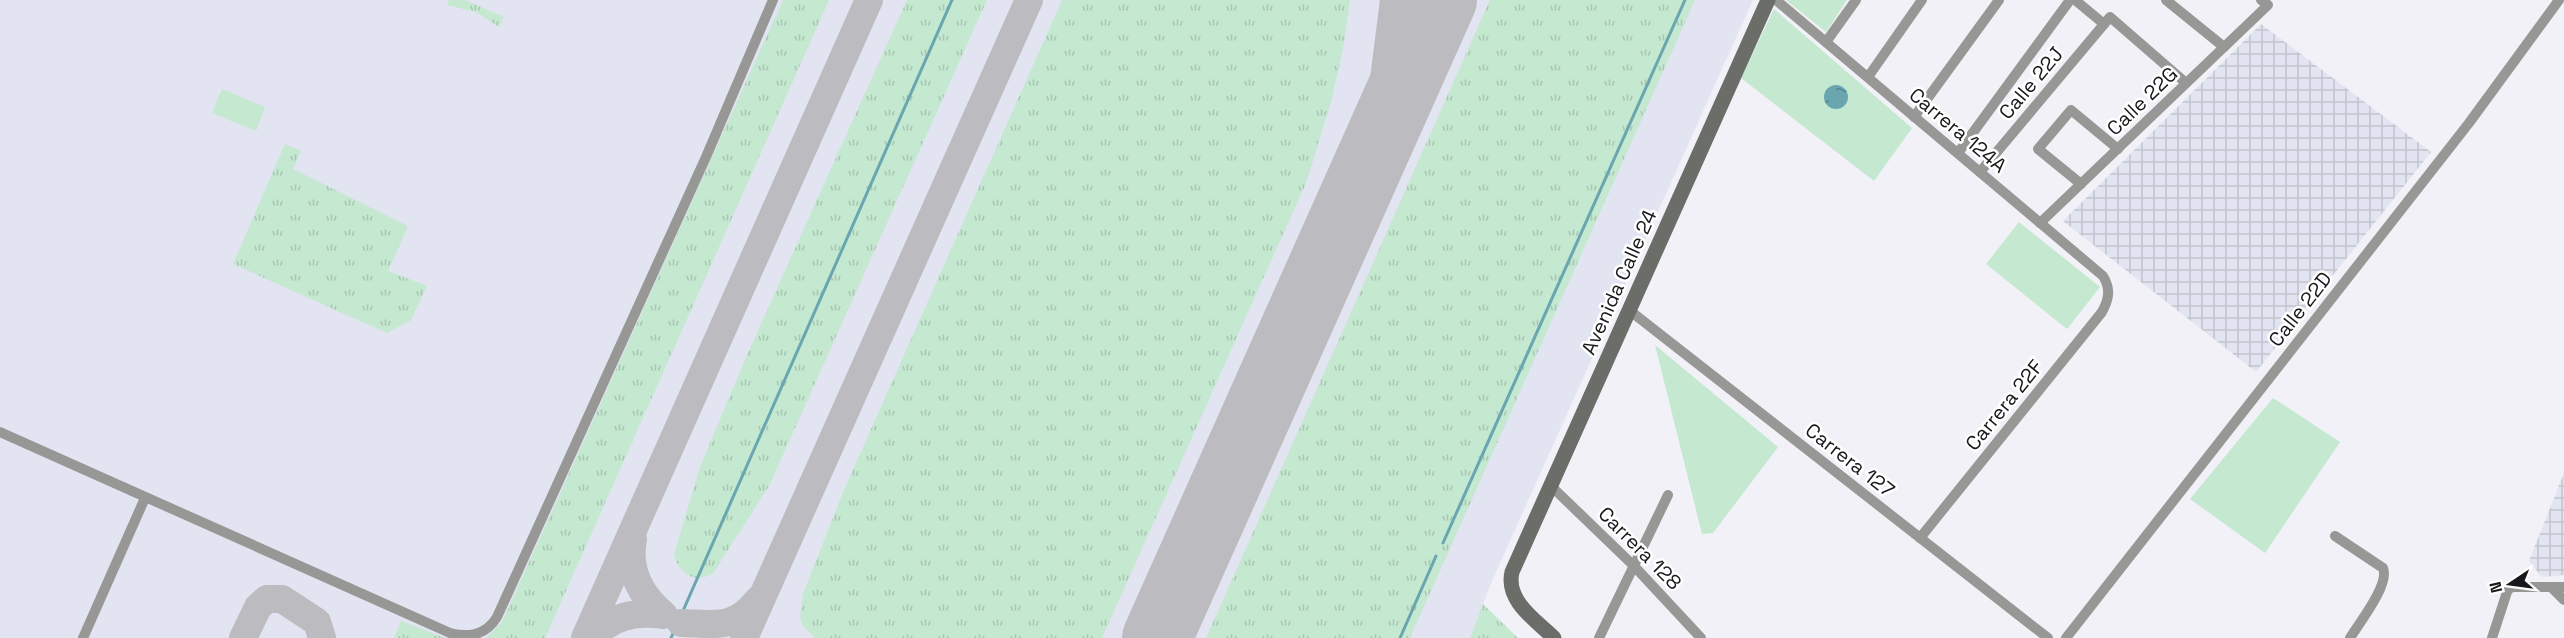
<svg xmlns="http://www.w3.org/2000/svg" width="2564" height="638" font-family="'Space Grotesk',sans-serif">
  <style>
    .built { fill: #e2e4f1 }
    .industrial { fill: url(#industrial-grid) }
    .grass { fill: url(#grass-tufts) }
    .park { fill: #c4e8d0 }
    .water { fill: url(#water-ripples) }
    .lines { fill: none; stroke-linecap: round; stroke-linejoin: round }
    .stream { stroke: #69a6af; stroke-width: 3 }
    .taxiway { stroke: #bcbcc0; stroke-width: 28 }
    .runway { stroke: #bcbcc0; stroke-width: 70 }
    .minor { stroke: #979795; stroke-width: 10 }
    .secondary { stroke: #6b6d69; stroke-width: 15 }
    .labels { text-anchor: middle; stroke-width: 5; stroke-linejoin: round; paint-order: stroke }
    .street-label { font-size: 20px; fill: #18181a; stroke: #fff }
  </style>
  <defs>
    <pattern id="industrial-grid" width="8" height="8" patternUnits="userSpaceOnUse" patternTransform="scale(1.5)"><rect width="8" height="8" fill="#e2e4f1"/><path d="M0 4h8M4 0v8" fill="none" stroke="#c1c3ce"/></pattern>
    <pattern id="grass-tufts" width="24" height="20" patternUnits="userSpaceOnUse" patternTransform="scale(1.5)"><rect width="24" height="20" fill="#c4e8d0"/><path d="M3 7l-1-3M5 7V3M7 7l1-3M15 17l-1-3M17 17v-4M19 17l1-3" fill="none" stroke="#a8c6b2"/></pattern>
    <pattern id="water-ripples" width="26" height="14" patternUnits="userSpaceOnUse" patternTransform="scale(1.5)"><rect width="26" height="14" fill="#69a6af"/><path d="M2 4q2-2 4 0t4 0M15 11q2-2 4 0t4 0" fill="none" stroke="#55868e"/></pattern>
  </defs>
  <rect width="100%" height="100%" fill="#f1f1f7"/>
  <!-- built -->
  <path class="built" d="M0,0H1753L1492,581L1470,638H0Z"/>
  <!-- industrial -->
  <g class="industrial">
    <path d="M2261,24L2431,152L2256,372L2063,221Z"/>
    <path d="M2564,473V575L2542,577L2529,561Z"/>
  </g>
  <!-- grass -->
  <g class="grass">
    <path d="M449,0H465L504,17L499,27L476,12L447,5Z"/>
    <path d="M783,0H829L545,638H486L502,622Z"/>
    <path d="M907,0H987L769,486L714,572C696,586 678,573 674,554L700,467L747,355Z"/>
    <path d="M1062,0H1350L1343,49L1331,102L1306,183L1102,638H815L803,626L800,617L803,594L844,490Z"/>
    <path d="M1490,0H1695L1410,638H1206Z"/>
    <path d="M285,144L301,151L293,169L408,226L388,271L427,286L411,320L387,333L233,264Z"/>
    <path d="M1483,604L1518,638H1470Z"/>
    <path d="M401,621L445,638H394Z"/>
  </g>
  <!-- park -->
  <g class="park">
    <path d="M1786,0H1847L1826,32Z"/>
    <path d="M1774,9L1912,128L1874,181L1741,78Z"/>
    <path d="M222,89L265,107L256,131L212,113Z"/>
    <path d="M2019,222L2100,287L2067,329L1986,264Z"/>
    <path d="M1655,345L1778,447L1713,533L1702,534Z"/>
    <path d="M2273,398L2340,442L2265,553L2190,499Z"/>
  </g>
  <!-- water -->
  <circle class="water" cx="1836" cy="97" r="12"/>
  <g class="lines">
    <!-- stream -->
    <g class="stream">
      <path d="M1443,543L1685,0"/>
      <path d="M671,638L952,0"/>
      <path d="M1400,638L1436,556"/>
    </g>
    <!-- taxiway -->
    <g class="taxiway">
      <path d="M1353,199L1384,79L1394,0"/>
      <path d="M681,623C716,624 734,630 758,600"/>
      <path d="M243,638L258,607L267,599H282L317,622L322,638"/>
      <path d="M585,638L869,0"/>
      <path d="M591,638C612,616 634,611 664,615C641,596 627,570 633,539"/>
      <path d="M744,638L1029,0"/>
    </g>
    <!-- runway -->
    <path class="runway" d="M1157,638L1442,0"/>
    <!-- minor -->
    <g class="minor">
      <path d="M1776,0L2103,276C2111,289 2109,299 2102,312L1920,538"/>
      <path d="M2075,0L2104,24"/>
      <path d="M2166,0L2224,47"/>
      <path d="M1826,42L1856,0"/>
      <path d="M1868,77L1922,0"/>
      <path d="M1914,117L1999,0"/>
      <path d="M1958,153L2070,0"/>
      <path d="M1980,172L2110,17L2186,83"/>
      <path d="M2081,184L2038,149L2071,110L2118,149"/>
      <path d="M2040,223L2268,5L2261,0"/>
      <path d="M1629,310L2048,638"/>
      <path d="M0,432L450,633C469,638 486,635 497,617L706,157L773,0"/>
      <path d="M1550,485L1634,566L1701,638"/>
      <path d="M2335,536L2383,568C2390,584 2360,622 2350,638"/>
      <path d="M2553,589L2564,600"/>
      <path d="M83,638L145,498"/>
      <path d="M1599,638L1668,495"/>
      <path d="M2066,638L2469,123L2559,0"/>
      <path d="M2492,638L2508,589L2513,587H2564"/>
    </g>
    <!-- secondary -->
    <path class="secondary" d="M1554,638C1537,621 1505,601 1512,572L1768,0"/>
  </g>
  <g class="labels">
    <!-- street labels -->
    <g class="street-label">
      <text transform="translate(2031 83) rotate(-50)" y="7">Calle 22J</text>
      <text transform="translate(2142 101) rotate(-44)" y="7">Calle 22G</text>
      <text transform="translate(1958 130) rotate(40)" y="7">Carrera 124A</text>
      <text transform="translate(1619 282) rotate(-66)" y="7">Avenida Calle 24</text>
      <text transform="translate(2300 309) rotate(-52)" y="7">Calle 22D</text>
      <text transform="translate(2004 405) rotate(-51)" y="7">Carrera 22F</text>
      <text transform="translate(1850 460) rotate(38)" y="7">Carrera 127</text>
      <text transform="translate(1640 548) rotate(45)" y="7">Carrera 128</text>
    </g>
  </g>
  <!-- north arrow -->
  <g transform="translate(2510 584) rotate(257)" stroke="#ffffff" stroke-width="4.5" paint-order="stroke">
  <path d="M0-4.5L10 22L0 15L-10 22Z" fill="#18181a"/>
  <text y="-9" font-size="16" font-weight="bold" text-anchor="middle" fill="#18181a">N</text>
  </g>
</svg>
